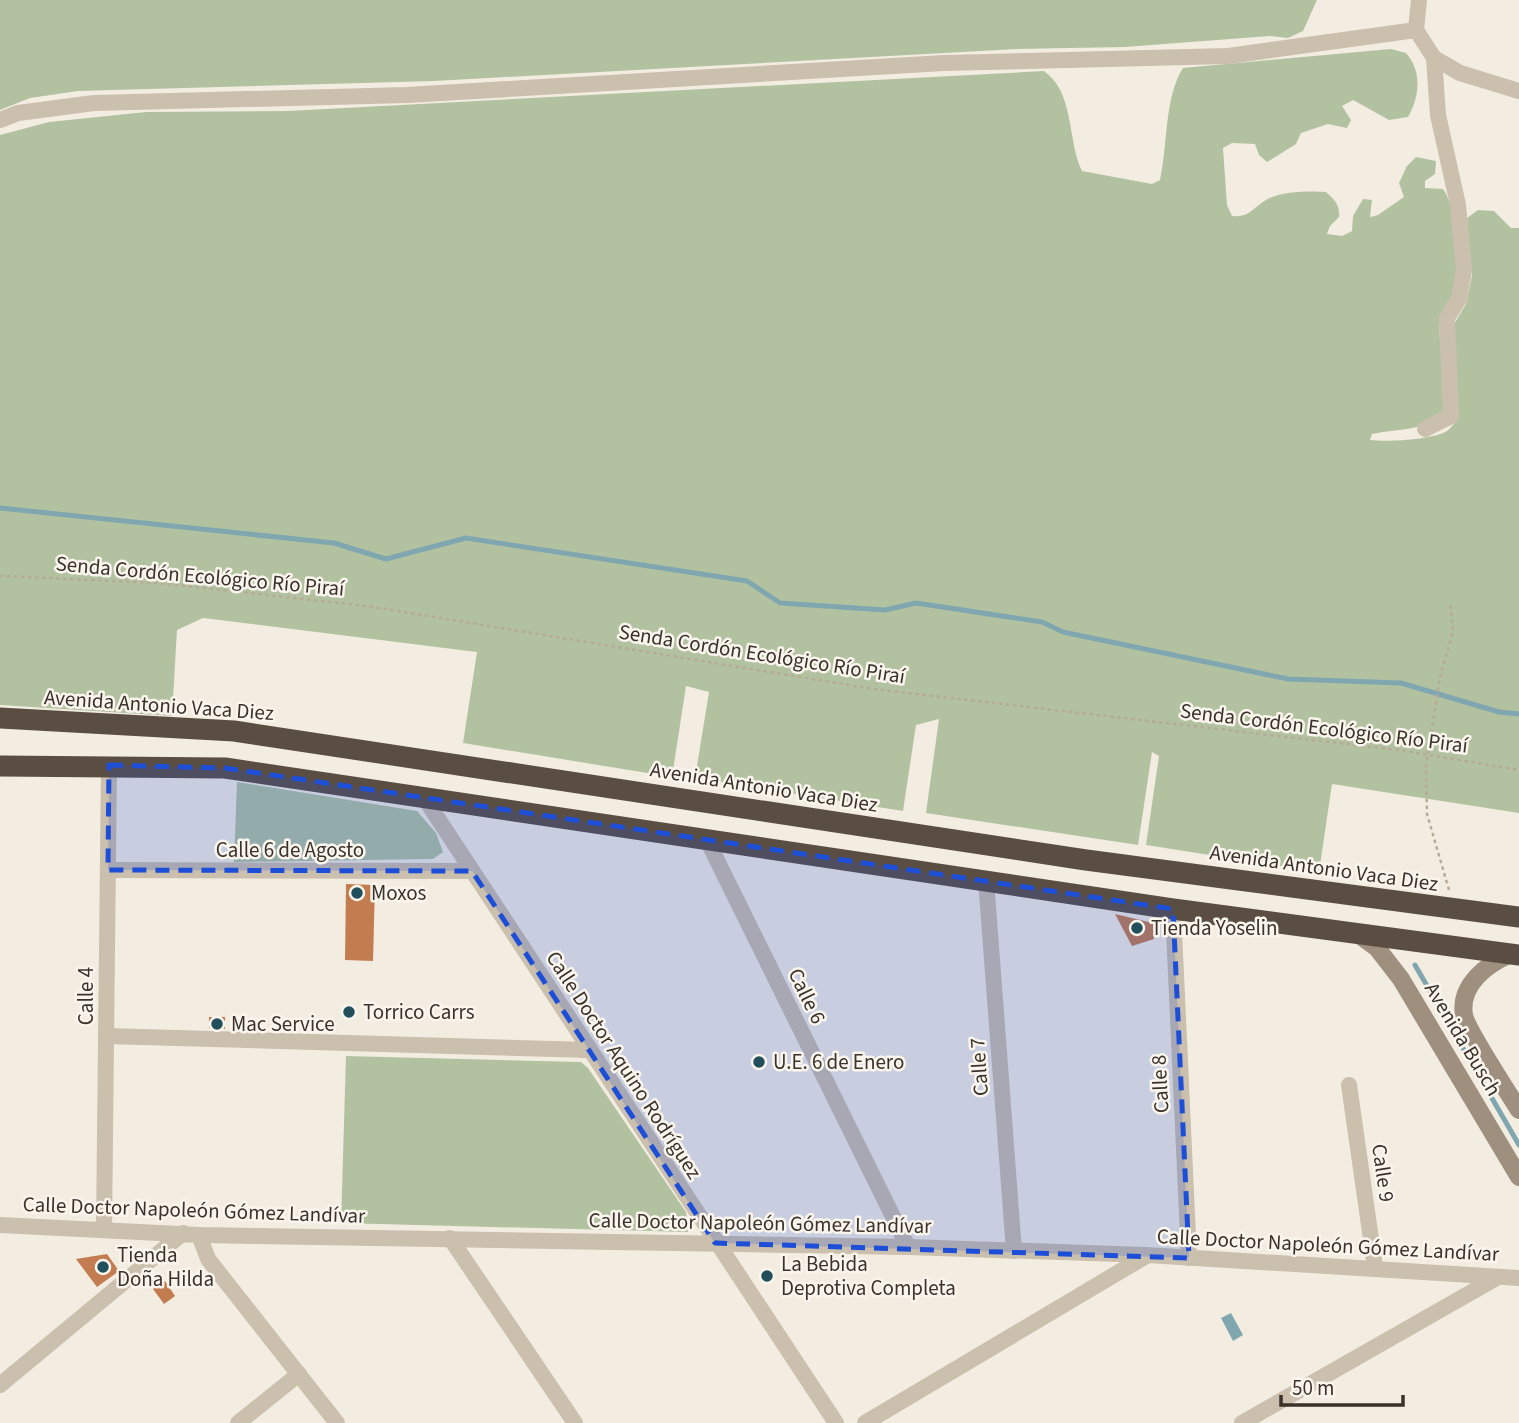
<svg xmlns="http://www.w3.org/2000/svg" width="1519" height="1423" font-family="'Source Sans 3',sans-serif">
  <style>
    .green { fill: #b2c2a1 }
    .water { fill: #80a7b0 }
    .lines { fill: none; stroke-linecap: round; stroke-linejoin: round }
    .stream { stroke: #80a7b0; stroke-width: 5 }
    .building { fill: #c37c4f }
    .path { stroke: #b7aa97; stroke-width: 2.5; stroke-dasharray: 3.5 3.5; stroke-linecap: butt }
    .street { stroke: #cbbfad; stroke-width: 16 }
    .secondary { stroke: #9f8f7e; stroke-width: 18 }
    .highway { stroke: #5a4e43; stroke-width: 21 }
    .marked { fill: #1d4ed8; fill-opacity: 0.2; stroke: #1d4ed8; stroke-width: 5; stroke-dasharray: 14 9; stroke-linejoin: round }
    .poi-dot { fill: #214f5b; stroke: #faf6ee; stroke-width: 2.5 }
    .labels { text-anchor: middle; stroke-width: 5; stroke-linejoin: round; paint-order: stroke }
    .street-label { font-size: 21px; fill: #3a322b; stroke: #faf6ee }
    .poi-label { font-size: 21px; fill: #3a322b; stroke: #faf6ee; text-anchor: start }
  </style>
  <rect width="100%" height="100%" fill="#f3ede1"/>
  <!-- green -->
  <g class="green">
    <path d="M0,0H1317L1303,31L1288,38L1270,36L1125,47L1017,49L434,81L78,91L30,98L0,110Z"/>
    <path d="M1391,49L1406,53C1422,71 1420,96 1408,117L1389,120L1353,100L1342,106L1351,120L1347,128L1328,124L1301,133L1296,144L1267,162L1259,155L1255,144L1232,143L1223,148L1227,205L1232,216C1249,218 1253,208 1266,200C1281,191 1308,191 1326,192C1335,200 1340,205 1339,217L1330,226L1327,234L1342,236L1352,231L1353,216L1363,199L1372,200L1370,217L1378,215L1404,197L1399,183L1407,166L1416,157L1436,161L1435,174L1425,181V188L1443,189C1456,205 1459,262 1456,283C1454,296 1443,309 1440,323C1437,342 1451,403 1443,413C1429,431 1392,429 1372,434L1370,440C1387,442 1432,440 1447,431C1451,428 1454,423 1458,419L1452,352L1454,324L1466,304L1472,275L1467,218L1478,210L1494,211L1511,228H1519V813L1332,784L1319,872L1146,845L1159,756L1152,752L1138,845L926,813L939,719L916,725L903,811L695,778L709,692L686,686L672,777L463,743L477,652L203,618L177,630L172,716L0,705V135L49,122L146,112L288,111L1044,71C1075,93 1067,140 1082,171L1152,184L1160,180C1168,145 1164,98 1183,68Z"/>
    <path d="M237,782L417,811L436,833L443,852L433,859L234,862Z"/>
    <path d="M346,1056L581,1062L588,1068L686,1212L688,1232L341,1223Z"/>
  </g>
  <!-- water -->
  <path class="water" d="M1231,1313L1243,1335L1233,1341L1221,1318Z"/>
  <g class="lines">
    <!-- stream -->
    <g class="stream">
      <path d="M0,508L334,543L386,559L466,538L747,581L780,603L885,610L916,603L1042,622L1063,632L1288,679L1401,683L1499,712L1519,714"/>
      <path d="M1415,965L1519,1145"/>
    </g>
  </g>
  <!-- building -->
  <g class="building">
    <path d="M346,884L375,885L373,961L345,960Z"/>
    <path d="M1115,914L1153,923L1154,939L1132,946Z"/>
    <path d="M209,1017H225V1029L209,1028Z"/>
    <path d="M107,1254L119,1271L97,1287L76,1259Z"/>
    <path d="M165,1281L175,1296L164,1304L153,1289Z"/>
  </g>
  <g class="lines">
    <!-- path -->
    <g class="path">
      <path d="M0,576L157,583L367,606L873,689L1399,750L1519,770"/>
      <path d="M1449,890L1427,814L1426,767L1440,677L1453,631L1450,602"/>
    </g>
    <!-- street -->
    <g class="street">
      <path d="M1416,30L1419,0"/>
      <path d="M0,120L18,113L94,103L407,95L944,63L1228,56L1416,30L1434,58L1460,73L1519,91"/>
      <path d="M1425,429L1451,416L1447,318L1459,299L1464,270L1458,205L1438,115L1434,58"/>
      <path d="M425,799L836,1423"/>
      <path d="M706,838L908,1247"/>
      <path d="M108,870L472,871"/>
      <path d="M986,880L1014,1251"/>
      <path d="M1173,909L1189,1258"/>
      <path d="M106,1036L589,1050"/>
      <path d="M1349,1085L1375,1267"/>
      <path d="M0,1225L199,1235L908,1247L1147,1255L1519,1278"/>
      <path d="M104,1229L109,765"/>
      <path d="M199,1235L208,1259L337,1423"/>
      <path d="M450,1238L575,1423"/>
      <path d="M0,1385L183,1233"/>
      <path d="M238,1423L299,1374"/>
      <path d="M865,1423L1146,1256"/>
      <path d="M1242,1423L1498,1277"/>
    </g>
    <!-- secondary -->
    <g class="secondary">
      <path d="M1358,934L1377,948L1401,979L1519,1177"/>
      <path d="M1511,954C1487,964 1459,985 1464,1015C1466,1028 1509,1094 1519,1110"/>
    </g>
    <!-- highway -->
    <g class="highway">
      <path d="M0,718L234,731L1086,860L1519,917"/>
      <path d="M0,766L225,768L1173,909L1519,955"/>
    </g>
  </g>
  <!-- marked area -->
  <path class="marked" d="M109,765L225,768L1173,909L1189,1258L715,1243L472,871L108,870Z"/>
  <!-- markers -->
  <g class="poi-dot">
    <circle cx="357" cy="893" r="7"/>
    <circle cx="1137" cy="928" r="7"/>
    <circle cx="349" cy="1012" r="7"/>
    <circle cx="217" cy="1024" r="7"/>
    <circle cx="759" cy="1062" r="7"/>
    <circle cx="103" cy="1267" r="7"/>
    <circle cx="767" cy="1276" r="7"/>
  </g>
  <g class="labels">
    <!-- street labels -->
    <g class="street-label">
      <text transform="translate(200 576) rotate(5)" y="7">Senda Cordón Ecológico Río Piraí</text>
      <text transform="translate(762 654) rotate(9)" y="7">Senda Cordón Ecológico Río Piraí</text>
      <text transform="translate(159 705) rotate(4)" y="7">Avenida Antonio Vaca Diez</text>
      <text transform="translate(1324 728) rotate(7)" y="7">Senda Cordón Ecológico Río Piraí</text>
      <text transform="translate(764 787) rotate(9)" y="7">Avenida Antonio Vaca Diez</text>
      <text x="290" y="857">Calle 6 de Agosto</text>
      <text transform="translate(1324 868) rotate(8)" y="7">Avenida Antonio Vaca Diez</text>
      <text transform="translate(86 996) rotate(-90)" y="7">Calle 4</text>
      <text transform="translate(807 996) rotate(64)" y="7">Calle 6</text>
      <text transform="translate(1463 1039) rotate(59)" y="7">Avenida Busch</text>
      <text transform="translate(624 1065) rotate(57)" y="7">Calle Doctor Aquino Rodríguez</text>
      <text transform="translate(979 1067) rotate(-94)" y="7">Calle 7</text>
      <text transform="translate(1160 1084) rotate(-93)" y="7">Calle 8</text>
      <text transform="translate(1383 1173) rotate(82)" y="7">Calle 9</text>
      <text transform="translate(194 1210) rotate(2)" y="7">Calle Doctor Napoleón Gómez Landívar</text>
      <text transform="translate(760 1223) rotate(1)" y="7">Calle Doctor Napoleón Gómez Landívar</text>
      <text transform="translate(1328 1245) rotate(3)" y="7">Calle Doctor Napoleón Gómez Landívar</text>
    </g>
    <!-- poi labels -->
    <g class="poi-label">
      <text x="371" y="900">Moxos</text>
      <text x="1151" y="935">Tienda Yoselin</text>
      <text x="363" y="1019">Torrico Carrs</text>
      <text x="231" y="1031">Mac Service</text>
      <text x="773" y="1069">U.E. 6 de Enero</text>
      <text x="117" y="1262">Tienda<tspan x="117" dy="24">Doña Hilda</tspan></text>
      <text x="781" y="1271">La Bebida<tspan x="781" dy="24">Deprotiva Completa</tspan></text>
    </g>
  </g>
  <!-- scale -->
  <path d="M1281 1395v10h122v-10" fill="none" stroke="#3a322b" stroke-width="3.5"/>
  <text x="1292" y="1395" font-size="21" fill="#3a322b" stroke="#faf6ee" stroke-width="5" paint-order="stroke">50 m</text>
</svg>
